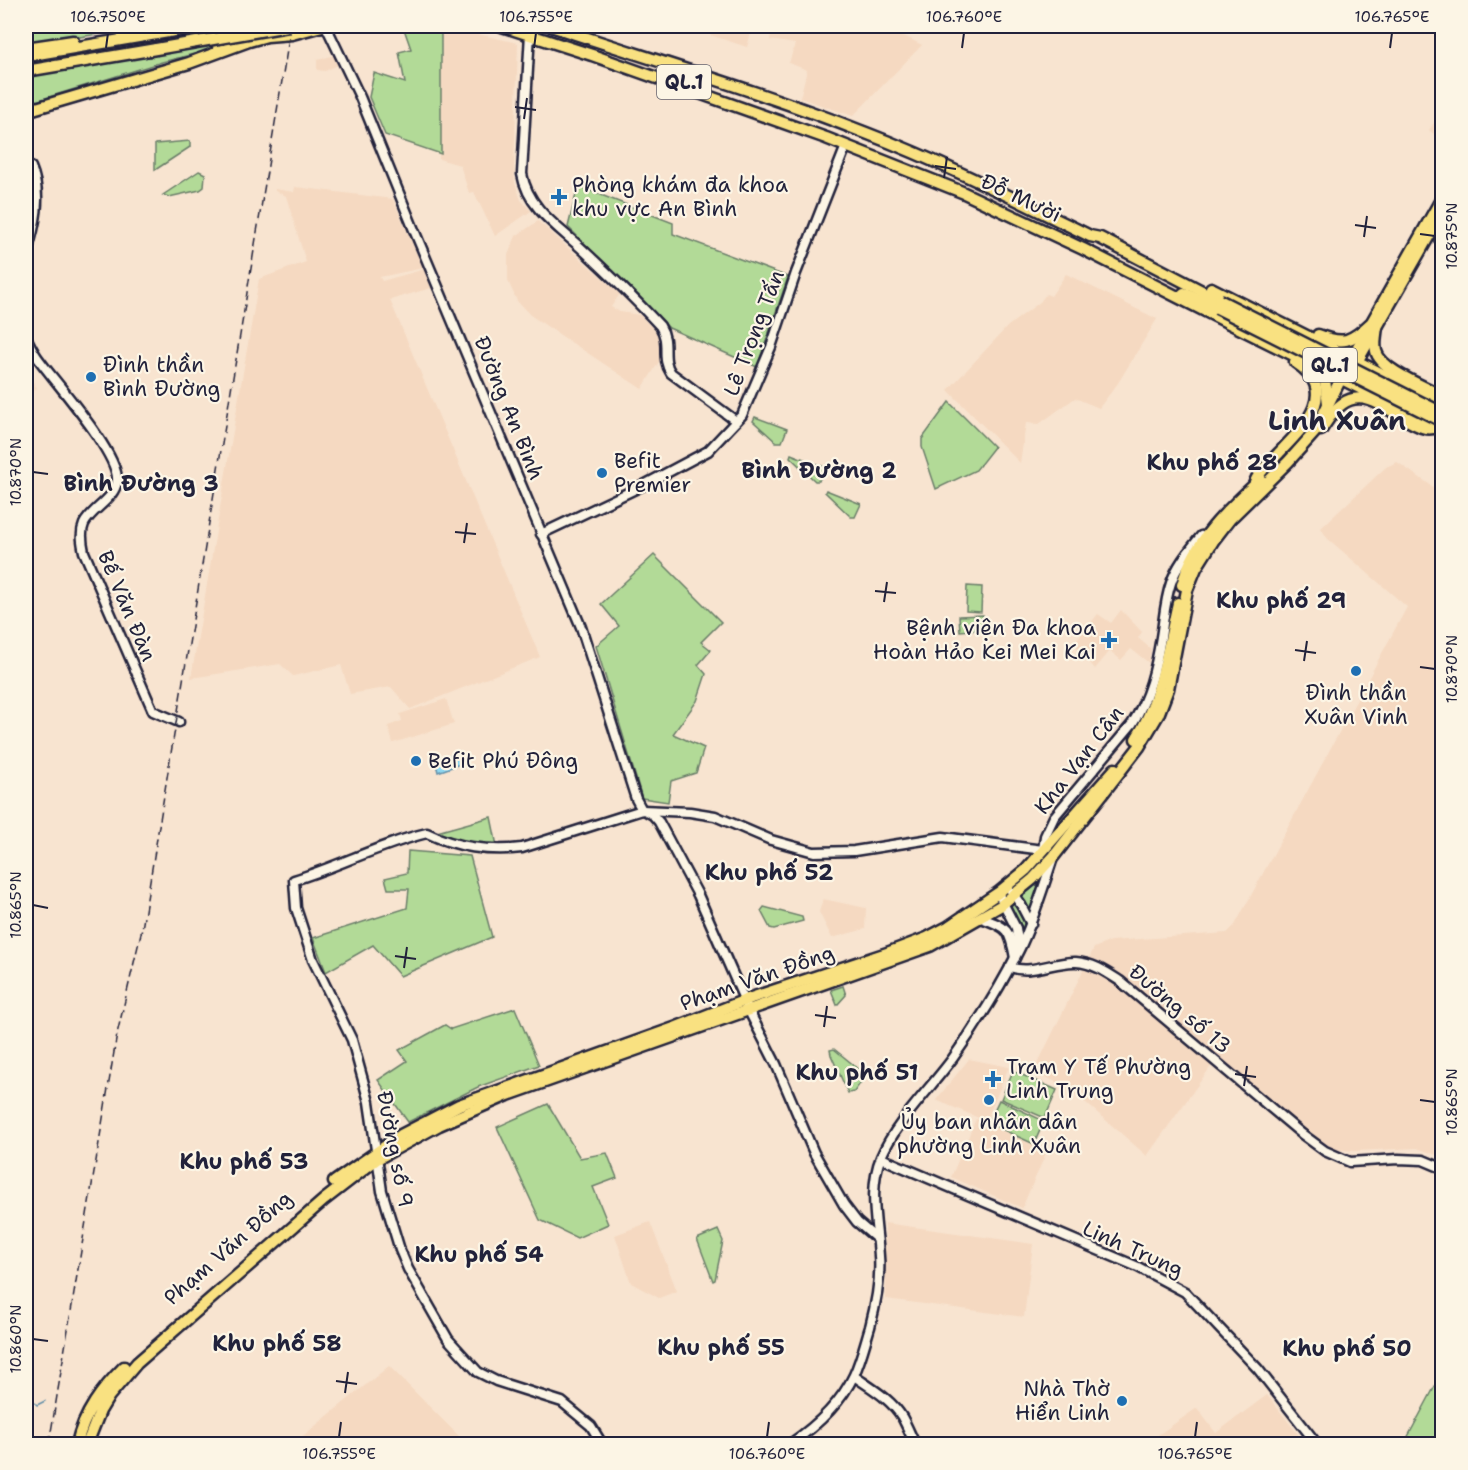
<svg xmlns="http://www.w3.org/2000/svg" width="1468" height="1470" font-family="'Shantell Sans',sans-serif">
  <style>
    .built { fill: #f5d9c1 }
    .green { fill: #b2da97; stroke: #6a7e69; stroke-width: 1.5 }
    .water { fill: #8fd7f0; stroke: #638fa8; stroke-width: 1.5 }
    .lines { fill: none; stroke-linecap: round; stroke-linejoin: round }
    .stream { stroke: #638fa8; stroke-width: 1.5 }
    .secondary-casing { stroke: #22223b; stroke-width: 13 }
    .primary-casing { stroke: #22223b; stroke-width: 14 }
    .highway-casing { stroke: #22223b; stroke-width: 15 }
    .secondary { stroke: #fcf5e5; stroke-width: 8 }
    .primary { stroke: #f9e181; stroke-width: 9 }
    .highway { stroke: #f9e181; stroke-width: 10 }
    .rail { stroke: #22223b; stroke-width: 1.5; stroke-dasharray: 9 4.5; stroke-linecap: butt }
    .highway-bridge-casing { stroke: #22223b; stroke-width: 15; stroke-linecap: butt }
    .highway-bridge { stroke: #f9e181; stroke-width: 10 }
    .ticks { fill: none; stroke: #22223b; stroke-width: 2 }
    .poi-dot { fill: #1f6fb2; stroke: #fcf5e5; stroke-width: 2 }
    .labels { text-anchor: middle; stroke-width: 4.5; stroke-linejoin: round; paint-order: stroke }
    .shield { fill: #fcf5e5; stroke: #63616e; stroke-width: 1.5 }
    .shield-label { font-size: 20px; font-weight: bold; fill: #22223b }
    .poi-label { font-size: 21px; fill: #22223b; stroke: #fcf5e5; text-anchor: start }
    .street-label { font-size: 21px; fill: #22223b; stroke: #fcf5e5 }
    .neighbourhood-label { font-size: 22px; font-weight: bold; fill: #22223b; stroke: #fcf5e5 }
    .district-label { font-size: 27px; font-weight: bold; fill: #22223b; stroke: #fcf5e5 }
    .neatline { fill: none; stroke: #22223b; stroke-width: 2 }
    .ticks-label { font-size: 15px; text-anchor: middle; fill: #22223b }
  </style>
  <rect width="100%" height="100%" fill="#f8e4d0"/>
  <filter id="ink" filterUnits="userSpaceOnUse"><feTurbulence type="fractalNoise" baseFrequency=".0167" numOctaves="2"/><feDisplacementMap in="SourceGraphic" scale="12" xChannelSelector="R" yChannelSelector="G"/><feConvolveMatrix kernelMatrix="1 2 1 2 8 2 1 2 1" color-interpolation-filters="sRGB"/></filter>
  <g filter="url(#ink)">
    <!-- built -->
    <g class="built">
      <path d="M442,26L518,43L514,168L515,183L521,200L531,211L495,236L474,192L469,193L460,165L439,159Z"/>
      <path d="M712,26H753L747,47L710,35Z"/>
      <path d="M772,26H893L892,30L922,45L853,116L800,98L807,70L789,63L795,44L770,40Z"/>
      <path d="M335,55L338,65L325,71L317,70V60Z"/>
      <path d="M1442,111V141L1429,130Z"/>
      <path d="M295,187L393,199L423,268L380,277L382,281L425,269L431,288L390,300L540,657L410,709L391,687L350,694L341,665L293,676L280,664L191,678L259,279L306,262L286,196L275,191V189L294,192Z"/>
      <path d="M26,192L33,194L34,205L26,247Z"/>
      <path d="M538,221L620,294L611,307L620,312L640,315L657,333L663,351L660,360L642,389L530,315L517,301L508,281V255L516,236Z"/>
      <path d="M1066,274L1157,319L1118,383L1099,408L1075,398L1039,424L1026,423L1020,463L948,390L1008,326L1040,302L1046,294L1051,296Z"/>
      <path d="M26,371L37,388L26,399Z"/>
      <path d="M1397,462L1442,493V1157L1417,1148L1355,1151L1331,1149L1217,1058L1147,1156L1070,1089L1040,1074L1037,1065L1094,948L1111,941L1227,933L1235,925L1407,607L1327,538L1321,528L1386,467Z"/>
      <path d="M1121,610L1142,632L1138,638L1151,649L1149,663L1131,649L1121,660L1110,651L1095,669L1074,643L1098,614L1111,623Z"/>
      <path d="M446,699L454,724L393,743L388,726L402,721L400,714Z"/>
      <path d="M823,899L866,908L865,929L832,938L819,912Z"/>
      <path d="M969,1059L1009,1067L986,1121L936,1100Z"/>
      <path d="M976,1119L1047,1151L1022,1208L951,1177Z"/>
      <path d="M650,1222L677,1291L659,1298L631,1283L615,1235Z"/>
      <path d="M885,1223L1033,1244L1024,1317L886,1299Z"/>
      <path d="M389,1366L467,1444H293Z"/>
      <path d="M1267,1395L1306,1444H1145L1197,1408L1216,1433Z"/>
    </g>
    <!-- green -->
    <g class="green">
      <path d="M26,26H145L26,46Z"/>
      <path d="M403,26H441V154L385,135L369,97L374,73L405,83L399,52L411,49Z"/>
      <path d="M214,44L210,50L162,62L26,104V76Z"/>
      <path d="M190,141V147L155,170V144Z"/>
      <path d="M199,171L205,174L204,187L200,190L169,197L163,195Z"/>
      <path d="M578,186L673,223V234L788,277L757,367L669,328L568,227Z"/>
      <path d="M949,402L994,447L976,470L936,489L922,447V439Z"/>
      <path d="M755,417L787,429L782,442H776L753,421Z"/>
      <path d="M791,454L824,467L819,481H815L790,457Z"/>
      <path d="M826,490L861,504L855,517H851L825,492Z"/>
      <path d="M654,555L721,622L701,642L711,650L698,665L706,674L697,701L673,734L704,748L696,773L671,781L668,802L642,798L596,646L619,626L601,604Z"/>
      <path d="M967,586L982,587L981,612L966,611Z"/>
      <path d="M983,615L984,629L960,631L959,616Z"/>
      <path d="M491,817L497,846L463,843L433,833Z"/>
      <path d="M408,851L470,856L492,937L400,976L373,945L326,972L313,938L407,908L409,889H388L385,878L407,873Z"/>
      <path d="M1044,870L1031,911L1025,902L1018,896Z"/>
      <path d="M1014,903C1028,913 1025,923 1021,938L1019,924L1010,907V904Z"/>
      <path d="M764,907L802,917L803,921L774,929L770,928L761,911Z"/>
      <path d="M843,986L846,995L837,1005L831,990Z"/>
      <path d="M515,1008L539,1065L478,1087L408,1122L378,1080L407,1061L399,1050L445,1025L451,1029Z"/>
      <path d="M834,1049L866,1075L854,1092L848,1093L831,1055L830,1050Z"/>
      <path d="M1013,1071L1057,1090L1045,1118L1001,1099Z"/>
      <path d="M999,1100L1044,1121L1034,1144L988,1123Z"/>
      <path d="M548,1104L580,1158L607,1153L617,1178L593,1187L608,1224L577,1238L540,1220L497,1127Z"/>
      <path d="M718,1230L723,1241L715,1280L713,1281L697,1239Z"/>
      <path d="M1442,1373V1444H1404Z"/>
    </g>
    <!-- water -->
    <path class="water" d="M460,752L463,763L438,772L435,760Z"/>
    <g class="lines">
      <!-- stream -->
      <path class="stream" d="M26,1394L37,1405L45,1401"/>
      <defs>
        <g id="secondary">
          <path d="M326,26L360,97L414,230L581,627L636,799L642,810"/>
          <path d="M530,33L522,174C528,208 557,226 581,248C608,273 635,299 660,326C671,344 660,357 671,373L736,421"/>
          <path d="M26,165L31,167C43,195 35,227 26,255"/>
          <path d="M26,337C30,345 34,354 40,361C56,383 120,455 117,481C115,499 91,509 84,524C80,533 82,543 84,552L153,711L179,722"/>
          <path d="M541,534L642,486L708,451L742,415L771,347L796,273L846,146"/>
          <path d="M646,811L653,815L659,822L698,895L751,1015L776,1064L814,1153L844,1205L857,1222L877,1239"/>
          <path d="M1011,891L1021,905L1031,924"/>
          <path d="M998,893L1016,928L1019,948"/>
          <path d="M981,918C1008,927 1010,930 1015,958"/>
          <path d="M1010,967C1032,975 1054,961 1076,962C1093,963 1106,972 1120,981L1302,1134L1325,1151L1350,1162L1398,1159L1423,1160L1442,1168"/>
          <path d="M881,1158L1138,1267L1185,1292L1258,1369L1317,1444"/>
          <path d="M854,1376C871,1388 891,1399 902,1417C907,1426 911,1436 915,1444"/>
          <path d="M602,1444L591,1426L562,1402L496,1381L478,1372L448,1339L408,1269L400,1250L382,1191L369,1102L352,1040L313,960L296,908L294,880C340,866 380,844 427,833C455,847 490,852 522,848L642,810L690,812L715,816L771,840L814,852L854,851L943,837L1043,850L1045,836L1054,817L1132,724C1149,698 1156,668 1161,637C1164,619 1165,600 1171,583C1177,565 1189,551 1201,536"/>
          <path d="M790,1444C815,1427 841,1403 854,1375C861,1360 865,1343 870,1327C876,1304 881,1280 879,1256C877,1224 868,1188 881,1157C895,1123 931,1088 953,1058C978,1023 1000,988 1019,950C1033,922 1042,891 1052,861"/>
        </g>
        <g id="primary">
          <path d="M1351,358L1442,197"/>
          <path d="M1358,361L1442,214"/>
        </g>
        <g id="highway">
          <path d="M502,26L592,55L826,138L962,192L1083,249L1227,322L1442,429"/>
          <path d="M551,26C656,61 763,92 866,133C942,162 1017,200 1090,236L1100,238L1219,300"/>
          <path d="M218,46L219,26"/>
          <path d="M26,48L73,41"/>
          <path d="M26,56L204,26"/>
          <path d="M26,71L156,49"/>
          <path d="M26,111L189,63L249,41L267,36L292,34L322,26"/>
          <path d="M1211,288L1442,404"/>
          <path d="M1184,293L1217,308"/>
          <path d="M1377,327C1376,335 1374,344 1376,351C1380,370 1426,387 1442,396"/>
          <path d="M1318,335C1343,345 1351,342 1370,324"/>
          <path d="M1327,366L1324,371L1328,404"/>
          <path d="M1321,430C1327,421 1333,410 1342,404C1369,384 1399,422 1425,428C1429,429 1435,428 1439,427"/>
          <path d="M1255,482C1259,471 1271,462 1279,453C1306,425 1340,391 1295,362"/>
          <path d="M1182,585C1194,540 1228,509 1261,479"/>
          <path d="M1136,739C1162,698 1167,650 1178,603"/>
          <path d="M334,1182L401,1135L459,1105L677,1027L751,998L887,953L927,938L948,927L998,893L1026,870L1115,769"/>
          <path d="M77,1444C84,1413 102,1389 124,1367"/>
          <path d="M87,1444L100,1411L109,1396L137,1363L324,1200L377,1159L439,1125L508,1095L930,946L1000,906L1033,879L1054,856L1139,747L1158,715L1168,689L1187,590L1196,568L1213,541L1230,519L1288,462L1314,433L1351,358"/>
        </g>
      </defs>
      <!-- secondary casing -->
      <use href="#secondary" class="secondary-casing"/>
      <!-- primary casing -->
      <use href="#primary" class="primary-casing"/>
      <!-- highway casing -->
      <use href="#highway" class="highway-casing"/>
      <!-- secondary -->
      <use href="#secondary" class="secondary"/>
      <!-- primary -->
      <use href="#primary" class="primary"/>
      <!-- highway -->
      <use href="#highway" class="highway"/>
      <!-- rail -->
      <path class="rail" d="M49,1444L117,1034L142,929L291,26"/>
      <defs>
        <g id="highway-bridge">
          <path d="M156,49L288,26"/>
          <path d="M1219,300L1442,413"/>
          <path d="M1217,308L1442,421"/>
        </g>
      </defs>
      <!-- highway-bridge casing -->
      <use href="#highway-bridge" class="highway-bridge-casing"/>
      <!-- highway-bridge -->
      <use href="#highway-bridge" class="highway-bridge"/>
    </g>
  </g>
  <!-- ticks -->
  <path class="ticks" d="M106,48L108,33M534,48L536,33M962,48L964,33M1390,48L1392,33M515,107L536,110M524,119L527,98M935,166L956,169M944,178L947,157M1355,225L1376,228M1420,234L1435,236M1364,237L1367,216M33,472L48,474M455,532L476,534M464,543L467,523M875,591L896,593M884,602L887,582M1295,650L1316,653M1304,661L1307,641M1420,667L1435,669M33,905L48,908M395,956L416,959M404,968L407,947M815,1015L836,1018M824,1027L827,1006M1235,1074L1256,1077M1244,1086L1247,1066M1420,1100L1435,1102M33,1339L48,1341M336,1381L357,1384M345,1393L348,1372M339,1437L341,1422M767,1437L769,1422M1195,1437L1197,1422"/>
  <!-- markers -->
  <g class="poi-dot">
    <path d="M556 188h6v6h6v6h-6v6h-6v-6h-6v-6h6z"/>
    <circle cx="91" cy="377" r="6"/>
    <circle cx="602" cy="473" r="6"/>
    <path d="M1106 631h6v6h6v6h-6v6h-6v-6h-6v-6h6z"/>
    <circle cx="1356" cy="671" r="6"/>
    <circle cx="416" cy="761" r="6"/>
    <path d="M990 1070h6v6h6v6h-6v6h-6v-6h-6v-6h6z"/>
    <circle cx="989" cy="1100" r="6"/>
    <circle cx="1122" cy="1401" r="6"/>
  </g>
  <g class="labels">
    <!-- shield labels -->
    <g class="shield">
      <rect x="657" y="65" width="54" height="34" rx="4.5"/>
      <rect x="1303" y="348" width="54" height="34" rx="4.5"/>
    </g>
    <g class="shield-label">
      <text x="684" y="89">QL.1</text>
      <text x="1330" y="372">QL.1</text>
    </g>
    <!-- poi labels -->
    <g class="poi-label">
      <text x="572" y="192">Phòng khám đa khoa<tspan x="572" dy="24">khu vực An Bình</tspan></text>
      <text x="103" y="372">Đình thần<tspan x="103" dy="24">Bình Đường</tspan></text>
      <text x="614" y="468">Befit<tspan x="614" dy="24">Premier</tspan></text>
      <text x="1096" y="635" text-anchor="end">Bệnh viện Đa khoa<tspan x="1096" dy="24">Hoàn Hảo Kei Mei Kai</tspan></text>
      <text x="1356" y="700" text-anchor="middle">Đình thần<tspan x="1356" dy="24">Xuân Vinh</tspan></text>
      <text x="428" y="768">Befit Phú Đông</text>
      <text x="1006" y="1074">Trạm Y Tế Phường<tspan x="1006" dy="24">Linh Trung</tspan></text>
      <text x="989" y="1129" text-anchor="middle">Ủy ban nhân dân<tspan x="989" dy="24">phường Linh Xuân</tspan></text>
      <text x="1110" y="1396" text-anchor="end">Nhà Thờ<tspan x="1110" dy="24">Hiển Linh</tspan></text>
    </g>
    <!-- street labels -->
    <g class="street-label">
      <text transform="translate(1021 198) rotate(25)" y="7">Đỗ Mười</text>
      <text transform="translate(754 333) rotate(-69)" y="7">Lê Trọng Tấn</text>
      <text transform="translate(509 408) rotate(68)" y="7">Đường An Bình</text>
      <text transform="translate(127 606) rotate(67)" y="7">Bế Văn Đàn</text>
      <text transform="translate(1079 760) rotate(-52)" y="7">Kha Vạn Cân</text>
      <text transform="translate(757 978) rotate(-19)" y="7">Phạm Văn Đồng</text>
      <text transform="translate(1180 1009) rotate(40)" y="7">Đường số 13</text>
      <text transform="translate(395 1149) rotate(79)" y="7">Đường số 9</text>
      <text transform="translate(228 1248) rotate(-41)" y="7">Phạm Văn Đồng</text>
      <text transform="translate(1133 1249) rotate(24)" y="7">Linh Trung</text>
    </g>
    <!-- neighbourhood labels -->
    <g class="neighbourhood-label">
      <text x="1212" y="470">Khu phố 28</text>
      <text x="819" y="478">Bình Đường 2</text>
      <text x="141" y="491">Bình Đường 3</text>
      <text x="1281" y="608">Khu phố 29</text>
      <text x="769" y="880">Khu phố 52</text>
      <text x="857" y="1080">Khu phố 51</text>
      <text x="244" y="1169">Khu phố 53</text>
      <text x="479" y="1262">Khu phố 54</text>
      <text x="277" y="1351">Khu phố 58</text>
      <text x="721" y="1355">Khu phố 55</text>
      <text x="1347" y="1356">Khu phố 50</text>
    </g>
    <!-- district labels -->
    <g class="district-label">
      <text x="1337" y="430">Linh Xuân</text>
    </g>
  </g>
  <!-- margin -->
  <rect width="1468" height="1470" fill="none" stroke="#fcf5e5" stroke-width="66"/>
  <rect x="33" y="33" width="1402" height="1404" class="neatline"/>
  <g class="ticks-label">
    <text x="108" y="22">106.750°E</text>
    <text x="536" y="22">106.755°E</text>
    <text x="964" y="22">106.760°E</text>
    <text x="1392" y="22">106.765°E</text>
    <text transform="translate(1452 236) rotate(-90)" y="5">10.875°N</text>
    <text transform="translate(16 472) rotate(-90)" y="5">10.870°N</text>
    <text transform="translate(1452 669) rotate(-90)" y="5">10.870°N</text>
    <text transform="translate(16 905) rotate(-90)" y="5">10.865°N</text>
    <text transform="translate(1452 1102) rotate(-90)" y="5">10.865°N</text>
    <text transform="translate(16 1339) rotate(-90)" y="5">10.860°N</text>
    <text x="339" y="1459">106.755°E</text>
    <text x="767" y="1459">106.760°E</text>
    <text x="1195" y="1459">106.765°E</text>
  </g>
</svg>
